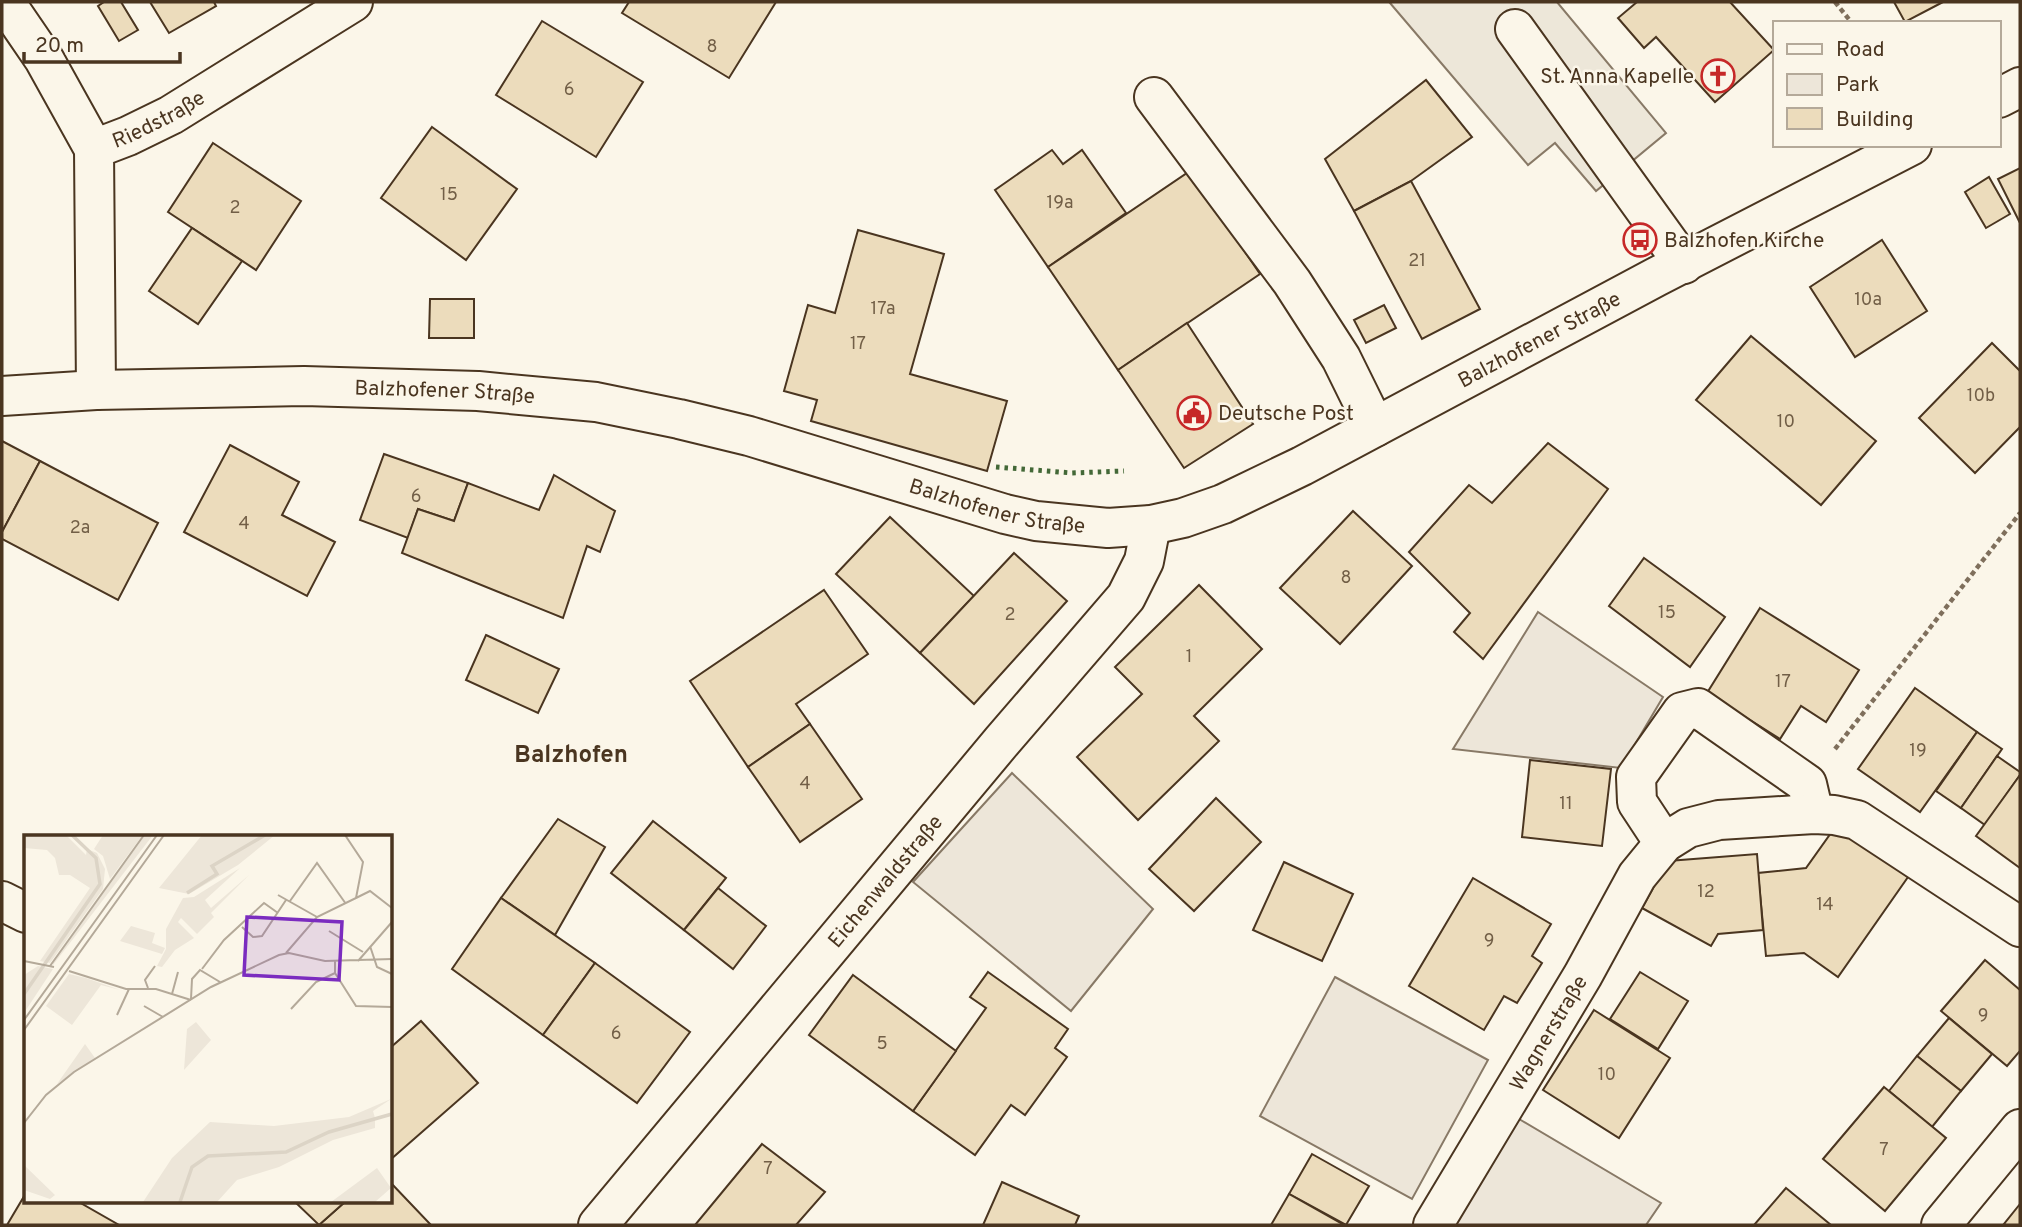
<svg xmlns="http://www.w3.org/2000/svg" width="2022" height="1227" font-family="Overpass,sans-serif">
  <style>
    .green { fill: #ede6d9; stroke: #887966; stroke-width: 2 }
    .parking { fill: #ede7d9; stroke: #887966; stroke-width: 2 }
    .building { fill: #ecdcbc; stroke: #4a3520; stroke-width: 2 }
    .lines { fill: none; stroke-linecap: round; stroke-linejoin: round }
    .minor-casing { stroke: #4a3520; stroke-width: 42 }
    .path { stroke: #7f6f5c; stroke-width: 4.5; stroke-dasharray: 5 3.5; stroke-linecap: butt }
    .minor { stroke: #fbf6e9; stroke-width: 38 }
    .hedge { stroke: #436837; stroke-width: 5; stroke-dasharray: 3.5 5; stroke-linecap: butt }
    .labels { text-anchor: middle; stroke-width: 5; stroke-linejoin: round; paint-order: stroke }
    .number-label { font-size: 18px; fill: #725f47 }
    .poi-label { font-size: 21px; fill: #4a3520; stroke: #fbf6e9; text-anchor: start }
    .street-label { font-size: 21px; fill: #4a3520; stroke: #fbf6e9 }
    .quarter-label { font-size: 24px; font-weight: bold; fill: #4a3520; stroke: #fbf6e9 }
    .inset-river { fill: none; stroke: #dcd4c6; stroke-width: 3.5 }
    .inset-road { fill: none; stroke: #b4a999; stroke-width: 2 }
    .view { fill: #7b2cbf; fill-opacity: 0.15; stroke: #7b2cbf; stroke-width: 3.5 }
    .inset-edge { fill: none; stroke: #4a3520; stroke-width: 3.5 }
  </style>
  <rect width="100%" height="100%" fill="#fbf6e9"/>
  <!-- green -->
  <g class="green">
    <path d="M1538,612L1663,697L1621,768L1453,749Z"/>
    <path d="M1012,773L1153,909L1071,1011L913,882Z"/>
    <path d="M1335,977L1488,1060L1412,1199L1260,1116Z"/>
    <path d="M1514,1116L1661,1203L1646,1225H1449Z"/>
  </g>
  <!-- parking -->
  <path class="parking" d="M1392,2H1557L1666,133L1596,191L1555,143L1528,165L1390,3Z"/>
  <!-- building -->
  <g class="building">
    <path d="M104,2H121L138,30L119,41L98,6Z"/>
    <path d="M150,2H214L216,6L169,33Z"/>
    <path d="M629,2H776L729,78L622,13Z"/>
    <path d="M1637,2H1730L1774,50L1715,102L1656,37L1644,48L1618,18Z"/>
    <path d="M1894,2H1943L1905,22Z"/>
    <path d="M542,21L643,82L596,157L496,95Z"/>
    <path d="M1426,80L1472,137L1411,181L1354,211L1325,159Z"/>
    <path d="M432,127L517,189L466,260L381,198Z"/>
    <path d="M213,143L301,201L256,270L168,212Z"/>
    <path d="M1052,150L1063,164L1082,150L1126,213L1048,267L995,190Z"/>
    <path d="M2020,168V223L1998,179Z"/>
    <path d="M1190,171L1260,274L1118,370L1048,267Z"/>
    <path d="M1989,177L2010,214L1986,228L1965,192Z"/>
    <path d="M1411,181L1480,309L1422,339L1354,211Z"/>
    <path d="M192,228L242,261L198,324L149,291Z"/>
    <path d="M858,230L944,254L910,374L1007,401L987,471L811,421L817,400L784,391L808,305L835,313Z"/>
    <path d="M1882,240L1927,311L1855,357L1810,287Z"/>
    <path d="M430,299H474V338H429Z"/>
    <path d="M1384,305L1396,328L1366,343L1354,320Z"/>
    <path d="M1187,323L1253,424L1184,468L1118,370Z"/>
    <path d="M1751,336L1876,441L1821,505L1696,400Z"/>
    <path d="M1992,343L2020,371V427L1975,473L1919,418Z"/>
    <path d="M2,441L40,461L2,532Z"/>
    <path d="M1548,443L1608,489L1483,659L1454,632L1470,613L1409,552L1469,485L1492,503Z"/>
    <path d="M230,445L299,482L282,515L335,542L307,596L184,532Z"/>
    <path d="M384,454L468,483L454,521L418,509L408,538L360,520Z"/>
    <path d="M40,461L158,523L118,600L2,539V532Z"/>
    <path d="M554,475L615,511L600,552L587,546L563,618L402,553L418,509L454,521L468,483L539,510Z"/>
    <path d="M1353,511L1412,566L1340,644L1280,588Z"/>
    <path d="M890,517L974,596L920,653L836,574Z"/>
    <path d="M1014,553L1067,601L974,704L920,653Z"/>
    <path d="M1644,558L1725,617L1690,667L1609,606Z"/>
    <path d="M1199,585L1262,649L1194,716L1219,741L1138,820L1077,757L1142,694L1115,667Z"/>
    <path d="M824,590L868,654L796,704L810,724L748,767L690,681Z"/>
    <path d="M1760,608L1859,670L1826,722L1801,706L1780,739L1707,693Z"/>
    <path d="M486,635L559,669L538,713L466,680Z"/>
    <path d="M1915,688L1977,732L1920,812L1858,769Z"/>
    <path d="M810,724L862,799L800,842L748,767Z"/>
    <path d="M1977,732L2002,749L1961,808L1936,791Z"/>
    <path d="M1997,756L2020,772V775L1985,825L1961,808Z"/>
    <path d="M1530,760L1611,769L1602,846L1522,837Z"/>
    <path d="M2020,775V868L1976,836Z"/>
    <path d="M1216,798L1261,842L1194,911L1149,869Z"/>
    <path d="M558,819L605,847L555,935L501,898Z"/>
    <path d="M653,821L726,878L684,930L611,873Z"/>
    <path d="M1836,826L1908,877L1838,977L1804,953L1766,956L1758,873L1806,868Z"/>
    <path d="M1757,854L1763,930L1718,934L1711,946L1642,908L1668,861Z"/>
    <path d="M1284,862L1353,894L1322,961L1253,930Z"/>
    <path d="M1473,878L1551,924L1532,956L1542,963L1517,1003L1504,996L1484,1030L1409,986Z"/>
    <path d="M718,888L766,926L733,969L684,930Z"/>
    <path d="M501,898L595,963L543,1035L452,969Z"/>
    <path d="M1985,960L2020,990V1051L2007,1066L1941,1011Z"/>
    <path d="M595,963L690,1032L637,1103L543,1035Z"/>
    <path d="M988,972L1068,1029L1055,1048L1067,1057L1025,1115L1011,1105L975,1155L913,1111L986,1008L970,997Z"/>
    <path d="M1640,972L1688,1001L1658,1049L1610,1019Z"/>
    <path d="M853,975L956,1051L913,1111L809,1035Z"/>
    <path d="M1594,1010L1670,1058L1619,1138L1543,1090Z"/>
    <path d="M1949,1018L1992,1054L1961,1091L1917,1056Z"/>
    <path d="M421,1021L478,1083L390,1160V1048Z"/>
    <path d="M1917,1056L1961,1091L1932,1127L1889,1091Z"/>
    <path d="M1884,1087L1946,1138L1885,1211L1823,1159Z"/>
    <path d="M762,1144L825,1192L796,1225H695Z"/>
    <path d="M1312,1154L1369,1186L1346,1225L1289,1194Z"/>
    <path d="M390,1182L431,1225H319L346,1201H390Z"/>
    <path d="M1002,1182L1079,1216L1075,1225H983Z"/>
    <path d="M1786,1188L1831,1225H1754Z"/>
    <path d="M26,1193V1201H77L119,1225H7Z"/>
    <path d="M1289,1194L1344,1225H1271Z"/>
    <path d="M294,1201H346L319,1225Z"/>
    <path d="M2020,1204V1225H2006L2004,1224Z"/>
  </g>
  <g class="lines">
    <defs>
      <g id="minor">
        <path d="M5,2L44,59L94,149"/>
        <path d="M1515,29L1684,264"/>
        <path d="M1154,97L1292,282L1341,358L1375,427"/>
        <path d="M1999,98L2020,87"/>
        <path id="s1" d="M96,390L94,149L128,136L171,115L353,2"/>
        <path id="s2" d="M2,396L96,390L304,386L478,391L596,402L679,419L749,436L1005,514L1036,521L1108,528L1151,525L1183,518L1223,504L1302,466L1656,277L1912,145"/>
        <path d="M1664,843L1637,802L1636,777L1682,712L1698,708L1807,784L1814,814"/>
        <path d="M2,901L26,913"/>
        <path id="s3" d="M598,1225L1002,741L1126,597L1144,561L1151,525"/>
        <path id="s4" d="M1433,1225L1583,975L1637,876L1664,843L1688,828L1719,820L1814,814L1834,815L1857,820L2020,927"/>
        <path d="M1941,1225L2020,1129"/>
      </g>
    </defs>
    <!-- minor casing -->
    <use href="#minor" class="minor-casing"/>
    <!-- path -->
    <g class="path">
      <path d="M1835,2L1852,23"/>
      <path d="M1835,749L2020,513"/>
    </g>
    <!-- minor -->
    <use href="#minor" class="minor"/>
    <!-- hedge -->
    <path class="hedge" d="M996,467L1072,473L1124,471"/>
  </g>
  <!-- icons -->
  <defs>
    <symbol id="church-ring" viewBox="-11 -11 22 22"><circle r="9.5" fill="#fbf6e9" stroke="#c62828" stroke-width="1.5"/><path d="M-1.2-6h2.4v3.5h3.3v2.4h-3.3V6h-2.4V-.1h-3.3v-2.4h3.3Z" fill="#c62828"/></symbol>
    <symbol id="bus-ring" viewBox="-11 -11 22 22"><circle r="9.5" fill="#fbf6e9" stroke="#c62828" stroke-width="1.5"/><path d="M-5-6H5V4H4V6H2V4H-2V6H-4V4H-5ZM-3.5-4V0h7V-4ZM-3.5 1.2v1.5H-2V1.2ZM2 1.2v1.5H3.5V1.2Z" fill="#c62828"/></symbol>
    <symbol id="civic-ring" viewBox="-11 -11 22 22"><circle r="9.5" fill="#fbf6e9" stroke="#c62828" stroke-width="1.5"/><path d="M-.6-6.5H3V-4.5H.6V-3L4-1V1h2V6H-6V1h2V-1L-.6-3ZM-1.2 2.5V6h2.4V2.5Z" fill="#c62828"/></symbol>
  </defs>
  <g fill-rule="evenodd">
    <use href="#church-ring" x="1699" y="57" width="38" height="38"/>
    <use href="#bus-ring" x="1621" y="221" width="38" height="38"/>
    <use href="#civic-ring" x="1175" y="394" width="38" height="38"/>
  </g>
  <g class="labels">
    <!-- number labels -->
    <g class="number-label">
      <text x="712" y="52">8</text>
      <text x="569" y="95">6</text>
      <text x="449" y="200">15</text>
      <text x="1060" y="208">19a</text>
      <text x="235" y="213">2</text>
      <text x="1417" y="266">21</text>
      <text x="1868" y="305">10a</text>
      <text x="883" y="314">17a</text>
      <text x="858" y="349">17</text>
      <text x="1981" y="401">10b</text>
      <text x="1786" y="427">10</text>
      <text x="416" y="502">6</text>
      <text x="244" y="529">4</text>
      <text x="80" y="533">2a</text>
      <text x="1346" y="583">8</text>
      <text x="1667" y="618">15</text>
      <text x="1010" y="620">2</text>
      <text x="1189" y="662">1</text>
      <text x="1783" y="687">17</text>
      <text x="1918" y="756">19</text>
      <text x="805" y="789">4</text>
      <text x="1566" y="809">11</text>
      <text x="1706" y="897">12</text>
      <text x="1825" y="910">14</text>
      <text x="1489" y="946">9</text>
      <text x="1983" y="1021">9</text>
      <text x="616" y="1039">6</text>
      <text x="882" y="1049">5</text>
      <text x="1607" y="1080">10</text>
      <text x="1884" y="1155">7</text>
      <text x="768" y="1174">7</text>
    </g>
    <!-- poi labels -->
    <g class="poi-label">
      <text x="1694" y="83" text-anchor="end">St. Anna Kapelle</text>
      <text x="1664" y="247">Balzhofen Kirche</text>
      <text x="1218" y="420">Deutsche Post</text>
    </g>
    <!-- street labels -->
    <g class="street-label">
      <text dy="7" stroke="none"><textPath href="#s1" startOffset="312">Riedstraße</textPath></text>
      <text dy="7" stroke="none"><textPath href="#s2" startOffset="1598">Balzhofener Straße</textPath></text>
      <text dy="7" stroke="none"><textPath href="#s2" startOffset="443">Balzhofener Straße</textPath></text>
      <text dy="7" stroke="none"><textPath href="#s2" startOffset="1010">Balzhofener Straße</textPath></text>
      <text dy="7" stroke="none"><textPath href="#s3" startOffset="448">Eichenwaldstraße</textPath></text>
      <text dy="7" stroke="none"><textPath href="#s4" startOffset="224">Wagnerstraße</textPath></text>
    </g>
    <!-- quarter labels -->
    <g class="quarter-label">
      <text x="571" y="762">Balzhofen</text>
    </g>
  </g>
  <!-- overview -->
  <g transform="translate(24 835)">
    <rect width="368" height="368" fill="#fbf6e9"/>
    <path d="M0,0H42L62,20L63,14L73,18L81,34L79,54L26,128L16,126L66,53L46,40H35L31,23L23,15L0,13ZM79,0L118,1L86,44L79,21L70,14ZM121,0H129L29,130V128ZM178,0H251L214,30L165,59L135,53ZM216,33L181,65L187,73L225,40L187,78L190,82L173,99L157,83L154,87L170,103L151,115L138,132L133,131L142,114V94L159,63L170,62ZM107,91L131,98L128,108L141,113L138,119L96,106ZM14,131L29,134L0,178V140ZM45,139L62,143L96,155L77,150L48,190L22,171ZM172,187L187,205L160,235L163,194ZM61,209L71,223L33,249ZM367,264L349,276L351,283L367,278L351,285V293L309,305L255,332L213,345L193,367H119L148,323L186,287L250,291L325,282ZM0,330L31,360L26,364L0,355ZM353,333L367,353L351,367H307Z" fill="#ede6d9"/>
    <path class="inset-river" d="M163,58L193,39L188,31L241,0M0,159L76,49L72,23L48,0M156,367L168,332L184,321L262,317L305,297L368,279"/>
    <path class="inset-road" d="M254,60L293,82M332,63L346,56L368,73M266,66L293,28L322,69M218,92L229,102L238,101L262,65M305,96L339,117M346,111L353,132L368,139M262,118L293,82L332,63L339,27L321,0M0,126L30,132M334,126L368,87M26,131L120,0M178,134L200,105L240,68L254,78M45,136L102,154H132L167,165M311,138L332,171L368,172M124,153L121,145L131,131M148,159L154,137M167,164L168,144L176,135L196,147M120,171L139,182M267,174L292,147L311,138V126M93,180L105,154M0,185L133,0M0,195L140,0M0,288L22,260L50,237L187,152L255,120L265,118L301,126L368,124"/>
    <path class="view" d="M223,82L318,87L315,145L220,140Z"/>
    <rect width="368" height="368" class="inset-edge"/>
  </g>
  <!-- border -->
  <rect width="2022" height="1227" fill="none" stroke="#4a3520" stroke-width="7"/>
  <!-- legend -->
  <rect x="1773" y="21" width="228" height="126" fill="#fbf6e9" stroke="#b4a999" stroke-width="2"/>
  <rect x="1787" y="44" width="35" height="10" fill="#fbf6e9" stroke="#b4a999" stroke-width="2"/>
  <text x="1836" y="56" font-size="21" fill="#4a3520">Road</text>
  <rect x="1787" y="74" width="35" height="21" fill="#ede6d9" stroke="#b4a999" stroke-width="2"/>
  <text x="1836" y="91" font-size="21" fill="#4a3520">Park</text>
  <rect x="1787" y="108" width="35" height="21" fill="#ecdcbc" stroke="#b4a999" stroke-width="2"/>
  <text x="1836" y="126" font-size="21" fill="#4a3520">Building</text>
  <!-- scale -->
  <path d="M24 52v10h156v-10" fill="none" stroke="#4a3520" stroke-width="3.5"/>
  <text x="35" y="52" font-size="21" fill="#4a3520" stroke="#fbf6e9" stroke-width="5" paint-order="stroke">20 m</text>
</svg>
